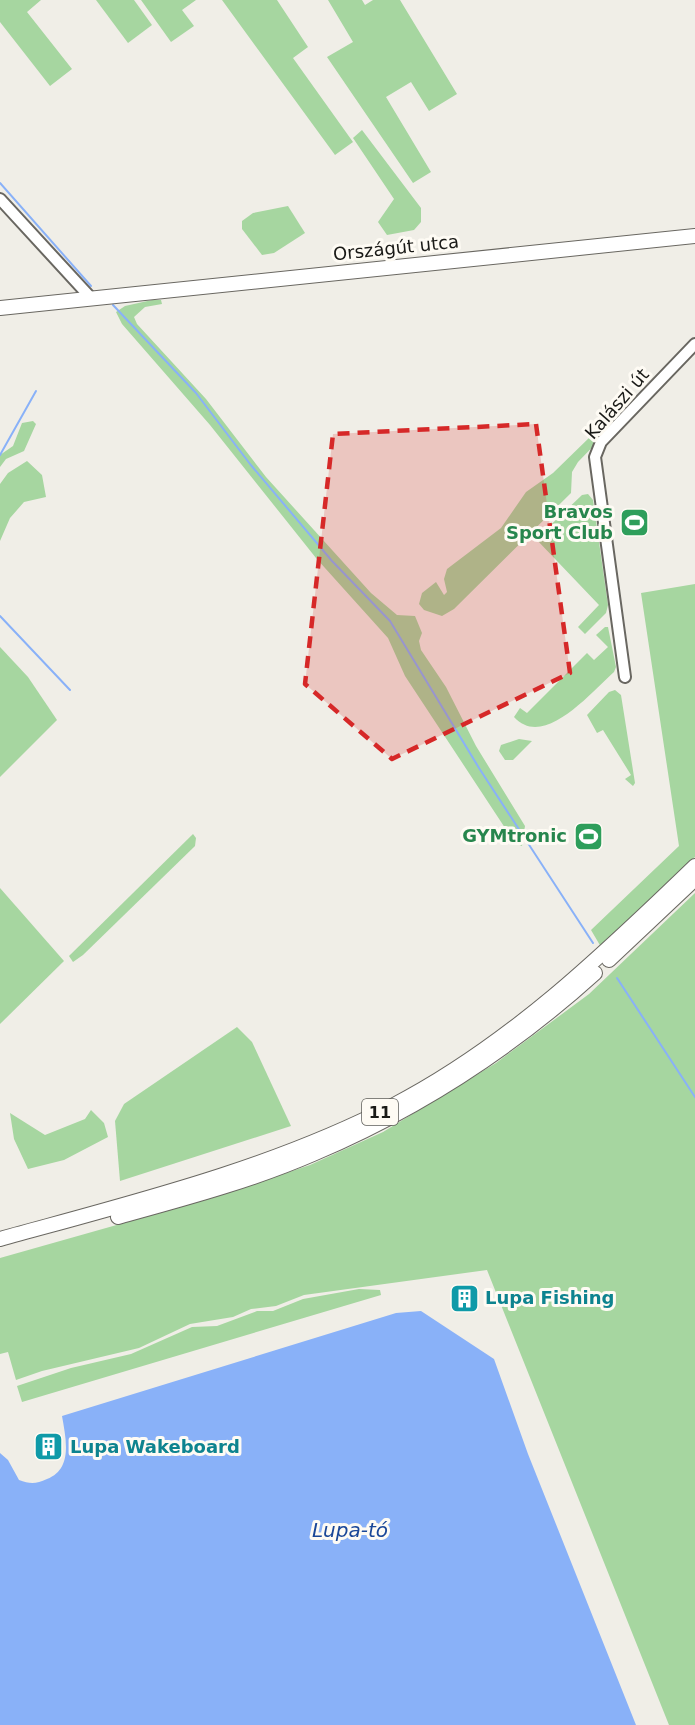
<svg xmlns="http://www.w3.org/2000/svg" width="695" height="1725" font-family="'DejaVu Sans',sans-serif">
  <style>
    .green { fill: #a6d6a0 }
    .water { fill: #89b1f8 }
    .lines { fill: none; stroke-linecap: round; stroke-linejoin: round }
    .stream { stroke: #89b1f8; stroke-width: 2 }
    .minor-casing { stroke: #696761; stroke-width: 14 }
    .major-casing { stroke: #696761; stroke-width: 16 }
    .minor { stroke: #fff; stroke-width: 10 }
    .major { stroke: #fff; stroke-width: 14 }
    .marked { fill: #d62828; fill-opacity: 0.2; stroke: #d62828; stroke-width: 4.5; stroke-dasharray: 12 8; stroke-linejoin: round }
    .labels { text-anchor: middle; stroke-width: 6; stroke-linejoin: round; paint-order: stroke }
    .shield { fill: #fefbf4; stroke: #5e5e59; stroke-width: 1.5 }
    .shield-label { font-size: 16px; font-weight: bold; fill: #1a1a17 }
    .street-label { font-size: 18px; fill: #1a1a17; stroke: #fefbf4 }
    .leisure-label { font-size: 18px; font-weight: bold; fill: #27864d; stroke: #fefbf4; text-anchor: end }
    .culture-label { font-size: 18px; font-weight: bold; fill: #0d838f; stroke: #fefbf4; text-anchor: start }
    .water-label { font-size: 20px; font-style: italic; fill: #1a4798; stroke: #fefbf4 }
  </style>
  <rect width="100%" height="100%" fill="#f0eee7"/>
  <!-- green -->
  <g class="green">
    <path d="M0,0H41L27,12L72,69L50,86L0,22Z"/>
    <path d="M96,0H134L152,25L128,43Z"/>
    <path d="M141,0H196L182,10L194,26L171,42Z"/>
    <path d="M222,0H277L308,47L293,58L353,142L335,155Z"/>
    <path d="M328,0H362L365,5L373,0H400L457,94L429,111L411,82L386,97L431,172L413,183L327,57L353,42Z"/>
    <path d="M362,130L421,208V222L414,230L387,235L378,222L394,199L353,138Z"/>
    <path d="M288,206L305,233L274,253L262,255L242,229V221L253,213Z"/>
    <path d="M152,300H161L162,304L145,307L134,317L137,324L206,399L266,477L371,593L397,615L415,616L422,633L419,641L421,650L446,687L476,746L525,826L522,846L515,843L405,676L388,638L316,558L210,425L122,324L116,312L125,306Z"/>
    <path d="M631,397L636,402L578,462L572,472L571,493L454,609L442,616L424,610L419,604L422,593L436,582L444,595L447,592L444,579L447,569L501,528L526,492L553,473Z"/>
    <path d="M33,421L36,424L24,451L6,459L0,467V455L13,446L22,423Z"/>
    <path d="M27,461L42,475L46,497L24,502L10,518L0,541V484L8,473Z"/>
    <path d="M588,494L593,500L608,605L606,613L585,634L578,627L599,605L536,539L582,495Z"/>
    <path d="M695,584V857L601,947L591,930L679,846L641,593Z"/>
    <path d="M605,627H608L616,667L614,672C591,692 544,750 514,717L520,708L527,713L587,653L594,660L608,647L596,635Z"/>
    <path d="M0,647L28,677L57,720L0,777Z"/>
    <path d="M615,690L621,695L635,783L633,786L625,779L631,775L603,730L597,733L587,715L609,692Z"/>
    <path d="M519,739L532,741L513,760H505L499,751L501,745Z"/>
    <path d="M193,834L196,838L195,846L83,955L73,962L69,956Z"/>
    <path d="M0,888L64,961L0,1024Z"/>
    <path d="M695,893V1725H669L487,1270L304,1295L276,1306L251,1309L233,1317L190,1324L139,1348L42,1371L16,1380L8,1352L0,1354V1258L212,1198L310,1165L383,1132L496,1063L589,994Z"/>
    <path d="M237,1027L252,1042L291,1126L120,1181L115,1121L124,1104Z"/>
    <path d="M91,1110L104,1123L108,1137L64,1160L28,1169L14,1139L10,1113L45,1135L85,1119Z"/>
    <path d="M359,1289L380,1290L381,1295L22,1402L17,1386L71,1368L131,1354L192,1327L217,1326L257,1311H273L303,1299Z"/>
  </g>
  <!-- water -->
  <path class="water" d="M421,1311L494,1359L528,1454L636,1725H0V1453L8,1460L19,1480C30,1484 36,1484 47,1479C73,1469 66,1439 62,1416L396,1313Z"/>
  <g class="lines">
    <!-- stream -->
    <g class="stream">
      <path d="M0,183L91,286"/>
      <path d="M113,305L196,393L250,464L332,561L390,621L479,768L593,943"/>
      <path d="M0,455L36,391"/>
      <path d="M0,616L70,690"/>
      <path d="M617,978L695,1097"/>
    </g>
    <defs>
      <g id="minor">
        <path d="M0,199L91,298"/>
        <path d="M625,677L595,457L601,442L695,344"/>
      </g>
      <g id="major">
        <path d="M0,308L695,236"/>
        <path d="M609,960L695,879"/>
        <path d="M118,1217C183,1199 251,1181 313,1154C417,1110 511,1049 595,973"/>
        <path d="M0,1239C134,1202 270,1169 394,1105C509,1045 603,955 695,866"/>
      </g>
    </defs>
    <!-- minor casing -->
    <use href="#minor" class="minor-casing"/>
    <!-- major casing -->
    <use href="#major" class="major-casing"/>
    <!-- minor -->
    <use href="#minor" class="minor"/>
    <!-- major -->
    <use href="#major" class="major"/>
  </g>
  <!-- marked area -->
  <path class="marked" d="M536,424L570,673L392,759L305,684L333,434Z"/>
  <!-- icons -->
  <defs>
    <symbol id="stadium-square" viewBox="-11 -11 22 22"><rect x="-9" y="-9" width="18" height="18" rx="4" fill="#2e9e5b" stroke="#fefbf4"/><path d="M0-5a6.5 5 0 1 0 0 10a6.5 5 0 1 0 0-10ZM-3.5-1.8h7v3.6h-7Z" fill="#fff"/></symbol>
    <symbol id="building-square" viewBox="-11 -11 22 22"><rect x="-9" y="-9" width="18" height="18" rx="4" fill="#0f9aa8" stroke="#fefbf4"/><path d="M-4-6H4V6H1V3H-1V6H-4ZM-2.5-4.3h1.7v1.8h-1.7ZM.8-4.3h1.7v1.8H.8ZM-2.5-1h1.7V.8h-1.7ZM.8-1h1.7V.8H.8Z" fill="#fff"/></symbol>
  </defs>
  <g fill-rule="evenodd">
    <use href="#stadium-square" x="618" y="506" width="33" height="33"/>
    <use href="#stadium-square" x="572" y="820" width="33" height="33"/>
    <use href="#building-square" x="448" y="1282" width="33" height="33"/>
    <use href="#building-square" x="32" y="1430" width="33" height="33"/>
  </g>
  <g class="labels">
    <!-- shield labels -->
    <rect class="shield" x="362" y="1099" width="36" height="26" rx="4.5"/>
    <g class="shield-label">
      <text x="380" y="1118">11</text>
    </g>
    <!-- street labels -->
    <g class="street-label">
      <text transform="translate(396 248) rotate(-6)" y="6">Országút utca</text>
      <text transform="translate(617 404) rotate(-49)" y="6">Kalászi út</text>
    </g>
    <!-- leisure labels -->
    <g class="leisure-label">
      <text x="613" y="518">Bravos<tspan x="613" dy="21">Sport Club</tspan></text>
      <text x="567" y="842">GYMtronic</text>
    </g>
    <!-- culture labels -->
    <g class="culture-label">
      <text x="485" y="1304">Lupa Fishing</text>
      <text x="70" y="1453">Lupa Wakeboard</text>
    </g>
    <!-- water labels -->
    <g class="water-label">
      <text x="350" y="1537">Lupa-tó</text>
    </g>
  </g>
</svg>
